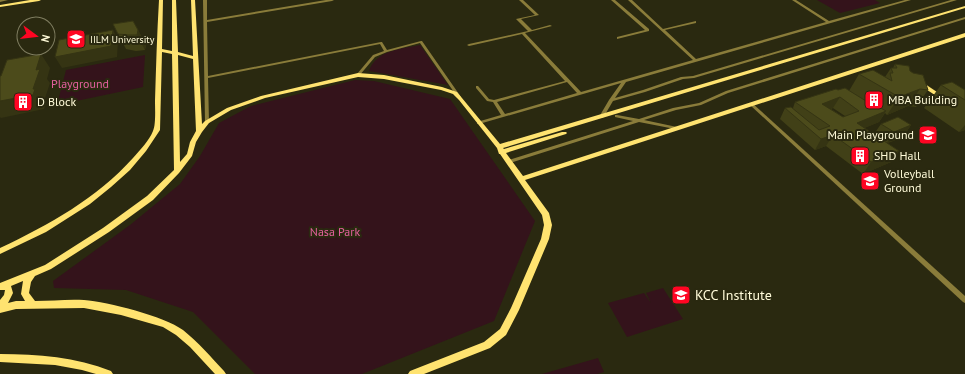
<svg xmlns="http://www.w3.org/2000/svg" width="965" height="374" font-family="'PT Sans',sans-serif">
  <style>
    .green { fill: #34131b }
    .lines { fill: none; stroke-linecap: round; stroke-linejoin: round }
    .street { fill: #8a7c3a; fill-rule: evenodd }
    .secondary { fill: #ffe370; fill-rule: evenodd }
    .wall { fill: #414017; fill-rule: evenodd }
    .shaded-wall { fill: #353413 }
    .building { fill: #4c4b1b; stroke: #353413; fill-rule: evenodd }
    .labels { text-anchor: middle; stroke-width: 4; stroke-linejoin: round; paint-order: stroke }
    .far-poi-label { font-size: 10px; fill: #fffbd9; stroke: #2a2910; text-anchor: start }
    .park-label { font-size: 12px; fill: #e4609e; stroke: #2a2910 }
    .poi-label { font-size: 12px; fill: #fffbd9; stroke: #2a2910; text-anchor: start }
    .near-poi-label { font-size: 14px; fill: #fffbd9; stroke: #2a2910; text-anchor: start }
  </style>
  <rect width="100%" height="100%" fill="#2a2910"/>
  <!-- green -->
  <g class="green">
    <path d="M817,0H875L880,3L840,13Z"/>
    <path d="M420,45L448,85L369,71C376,50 401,49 420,45Z"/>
    <path d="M145,55L143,87L57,105L66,70Z"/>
    <path d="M355,80L374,81L450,99L535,221L494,321L362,374H255L193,312L126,290L54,288L53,281L130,225L180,184L200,156L219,123L251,106Z"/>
    <path d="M663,288L683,319L627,337L608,303L644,293L651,303L646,293Z"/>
    <path d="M598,358L604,372L597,374H542Z"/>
  </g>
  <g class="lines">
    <!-- street -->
    <g class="street">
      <path d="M0,0H8L0,2Z"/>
      <path d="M203,0H207V20L326,0H334L332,1L207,22L208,76L381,42H382L387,50L421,41H422L461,97L459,98H458L420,43L387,52L375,57L359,76H357V74L373,55L384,51L380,44L208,78L209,122V123H205V122Z"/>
      <path d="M519,0H523L539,15L521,19L532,30L550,25L552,26L525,33L581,92L693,60L628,0H632L663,29L696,21V23L665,30L696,59L826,22L792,0H796L829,21L905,0H911L626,82L615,98L643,90L681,77L693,76L951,0H957L694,78L683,79L645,92L613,101L603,118H599V117L609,100L621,83L479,124H477V122L501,115L493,102L487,101L476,88V86H478L489,99L494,100L565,81L522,34L469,46L467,45L469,44L528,31L516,19L535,15ZM567,82L577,93L505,114L497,102Z"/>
      <path d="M611,0H615L649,29V31L617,39V37L645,30Z"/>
      <path d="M965,17V19L728,93L701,105L676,110L644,120L677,127V129H675L639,122L510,163H506V161L633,121L615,117V115H617L639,119L673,108L699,103L726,91Z"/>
      <path d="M750,103H752L965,296V303L963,302L750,105Z"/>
    </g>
    <!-- secondary -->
    <g class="secondary">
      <path d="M30,0H41L39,1L0,7V5Z"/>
      <path d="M159,0H163L162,49L172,51V0H176L178,52L193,56L191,0H195L202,124L205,121L227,108L261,96L358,73L384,75L442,87L457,92L500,144L965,6V8L503,148L504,149L562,132H566L567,133L566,134L506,153L523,176L965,33V37L525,180L549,213L552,225L549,239L519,310L506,335L490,348L424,374H408L410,371L484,342L500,329L511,308L541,239L544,225L542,215L500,154H499L497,148L459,100L453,94L441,90L384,79L358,77L265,98L231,110L209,123L202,132L196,142L192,156L179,173L153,200L109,232L51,269L35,276L31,282L29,293L35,301C51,301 68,299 84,300C108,302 164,316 183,330C198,342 211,357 224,371L226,374H215L190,347L176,335L163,327L121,315L84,308L16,309L0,313V300L4,295L5,290H0V283L45,265L103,228L147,196L174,170L172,54L162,52L160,130L146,151L130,170L111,187L90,204L46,232L0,254V248C49,225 97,198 133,158C140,150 149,141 153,131C156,125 155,108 155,101C156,67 157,34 159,0ZM178,55L193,59L196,131L190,142L187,154L180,162ZM23,281L21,294L25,301H16L8,303L13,293L11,286Z"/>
      <path d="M920,81L922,82L946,98L945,99H941L918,84L917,83Z"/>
      <path d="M0,354C38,354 76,357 111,371L113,374H96L82,370L55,365L0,362Z"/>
    </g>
  </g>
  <!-- wall -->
  <g class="wall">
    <path d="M133,21L146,45L145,50L136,51L126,49L113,24Z"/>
    <path d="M895,64L910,71L928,90L916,107L908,106L887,115L885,113L879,122L864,128L874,134L881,124L911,125L903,137L887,143L899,151L891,162L863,174L826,146L815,150L780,119L785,108H793L795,102L838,90L849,91L859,74L885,77L891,68H893ZM833,108L845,116L843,117L831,109Z"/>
    <path d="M941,85L965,90V130L959,132L924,108Z"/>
  </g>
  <!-- shaded-wall -->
  <g class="shaded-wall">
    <path d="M113,30L118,40L117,57L62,68L55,57Z"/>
    <path d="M138,30L146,45L145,50L137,35Z"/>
    <path d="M41,54L50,68L47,79L50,83L44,101L46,103L44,109L1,118L0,117V101L33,89L36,70Z"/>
    <path d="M920,89L908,106L887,115L899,97Z"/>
    <path d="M840,97L833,108L816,115L822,104Z"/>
    <path d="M886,111L879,122L850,134L857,123Z"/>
    <path d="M911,125L903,137L886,144L894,132Z"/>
    <path d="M965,125V130L959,132Z"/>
    <path d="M833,135L826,146L815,150L821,139Z"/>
    <path d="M899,151L891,162L863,174L871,162Z"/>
  </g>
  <!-- building -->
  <g class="building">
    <path d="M133,21L138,30L137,35H128L118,34L113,24Z"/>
    <path d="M113,30L111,46L55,57L59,40Z"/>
    <path d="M41,54L36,70L40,69L33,89H35L33,95L0,101V76H1L7,60Z"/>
    <path d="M895,64L909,66L910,71L913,73L923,75L928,90L920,89L899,97L859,74L873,70L892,81L890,73H893L891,68H897Z"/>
    <path d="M952,82L965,90V100L941,85Z"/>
    <path d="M845,88L874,106H877L886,111L857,123L899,151L871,162L833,135L821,139L785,108L791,107L819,130L830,126L795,102L836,89L838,90ZM840,97L859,111L843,117L822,104Z"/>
    <path d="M898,117L911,125L894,132L881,124Z"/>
  </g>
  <!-- icons -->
  <defs>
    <symbol id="university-square" viewBox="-11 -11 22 22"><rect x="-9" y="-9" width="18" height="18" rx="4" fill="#ff0523" stroke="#2a2910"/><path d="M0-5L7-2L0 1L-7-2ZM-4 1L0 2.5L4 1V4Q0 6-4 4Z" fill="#fff"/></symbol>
    <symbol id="building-square" viewBox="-11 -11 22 22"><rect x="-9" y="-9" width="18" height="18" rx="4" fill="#ff0523" stroke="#2a2910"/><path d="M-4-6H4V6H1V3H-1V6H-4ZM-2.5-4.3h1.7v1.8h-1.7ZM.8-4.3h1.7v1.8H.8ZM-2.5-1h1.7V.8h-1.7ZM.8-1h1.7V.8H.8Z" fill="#fff"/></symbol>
  </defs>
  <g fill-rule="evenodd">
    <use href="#university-square" x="65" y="28" width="22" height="22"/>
    <use href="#building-square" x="863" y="89" width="22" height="22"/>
    <use href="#building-square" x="12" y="91" width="22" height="22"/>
    <use href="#university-square" x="917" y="124" width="22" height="22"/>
    <use href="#building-square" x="849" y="145" width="22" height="22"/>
    <use href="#university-square" x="859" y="170" width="22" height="22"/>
    <use href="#university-square" x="670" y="284" width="22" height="22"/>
  </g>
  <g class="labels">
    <!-- far-poi labels -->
    <g class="far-poi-label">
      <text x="90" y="43">IILM University</text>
    </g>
    <!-- park labels -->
    <g class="park-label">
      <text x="80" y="88">Playground</text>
      <text x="335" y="236">Nasa Park</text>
    </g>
    <!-- poi labels -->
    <g class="poi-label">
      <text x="888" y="104">MBA Building</text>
      <text x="37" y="106">D Block</text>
      <text x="914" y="139" text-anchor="end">Main Playground</text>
      <text x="874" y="160">SHD Hall</text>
      <text x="884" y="178">Volleyball<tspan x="884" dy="14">Ground</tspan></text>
    </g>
    <!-- near-poi labels -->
    <g class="near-poi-label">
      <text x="695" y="300">KCC Institute</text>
    </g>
  </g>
  <!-- north arrow -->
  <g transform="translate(36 36) rotate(105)"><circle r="19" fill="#2a2910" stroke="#7f7d60"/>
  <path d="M0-3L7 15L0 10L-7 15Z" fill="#ff0523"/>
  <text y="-6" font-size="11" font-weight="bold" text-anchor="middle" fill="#fffbd9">N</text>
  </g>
</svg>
